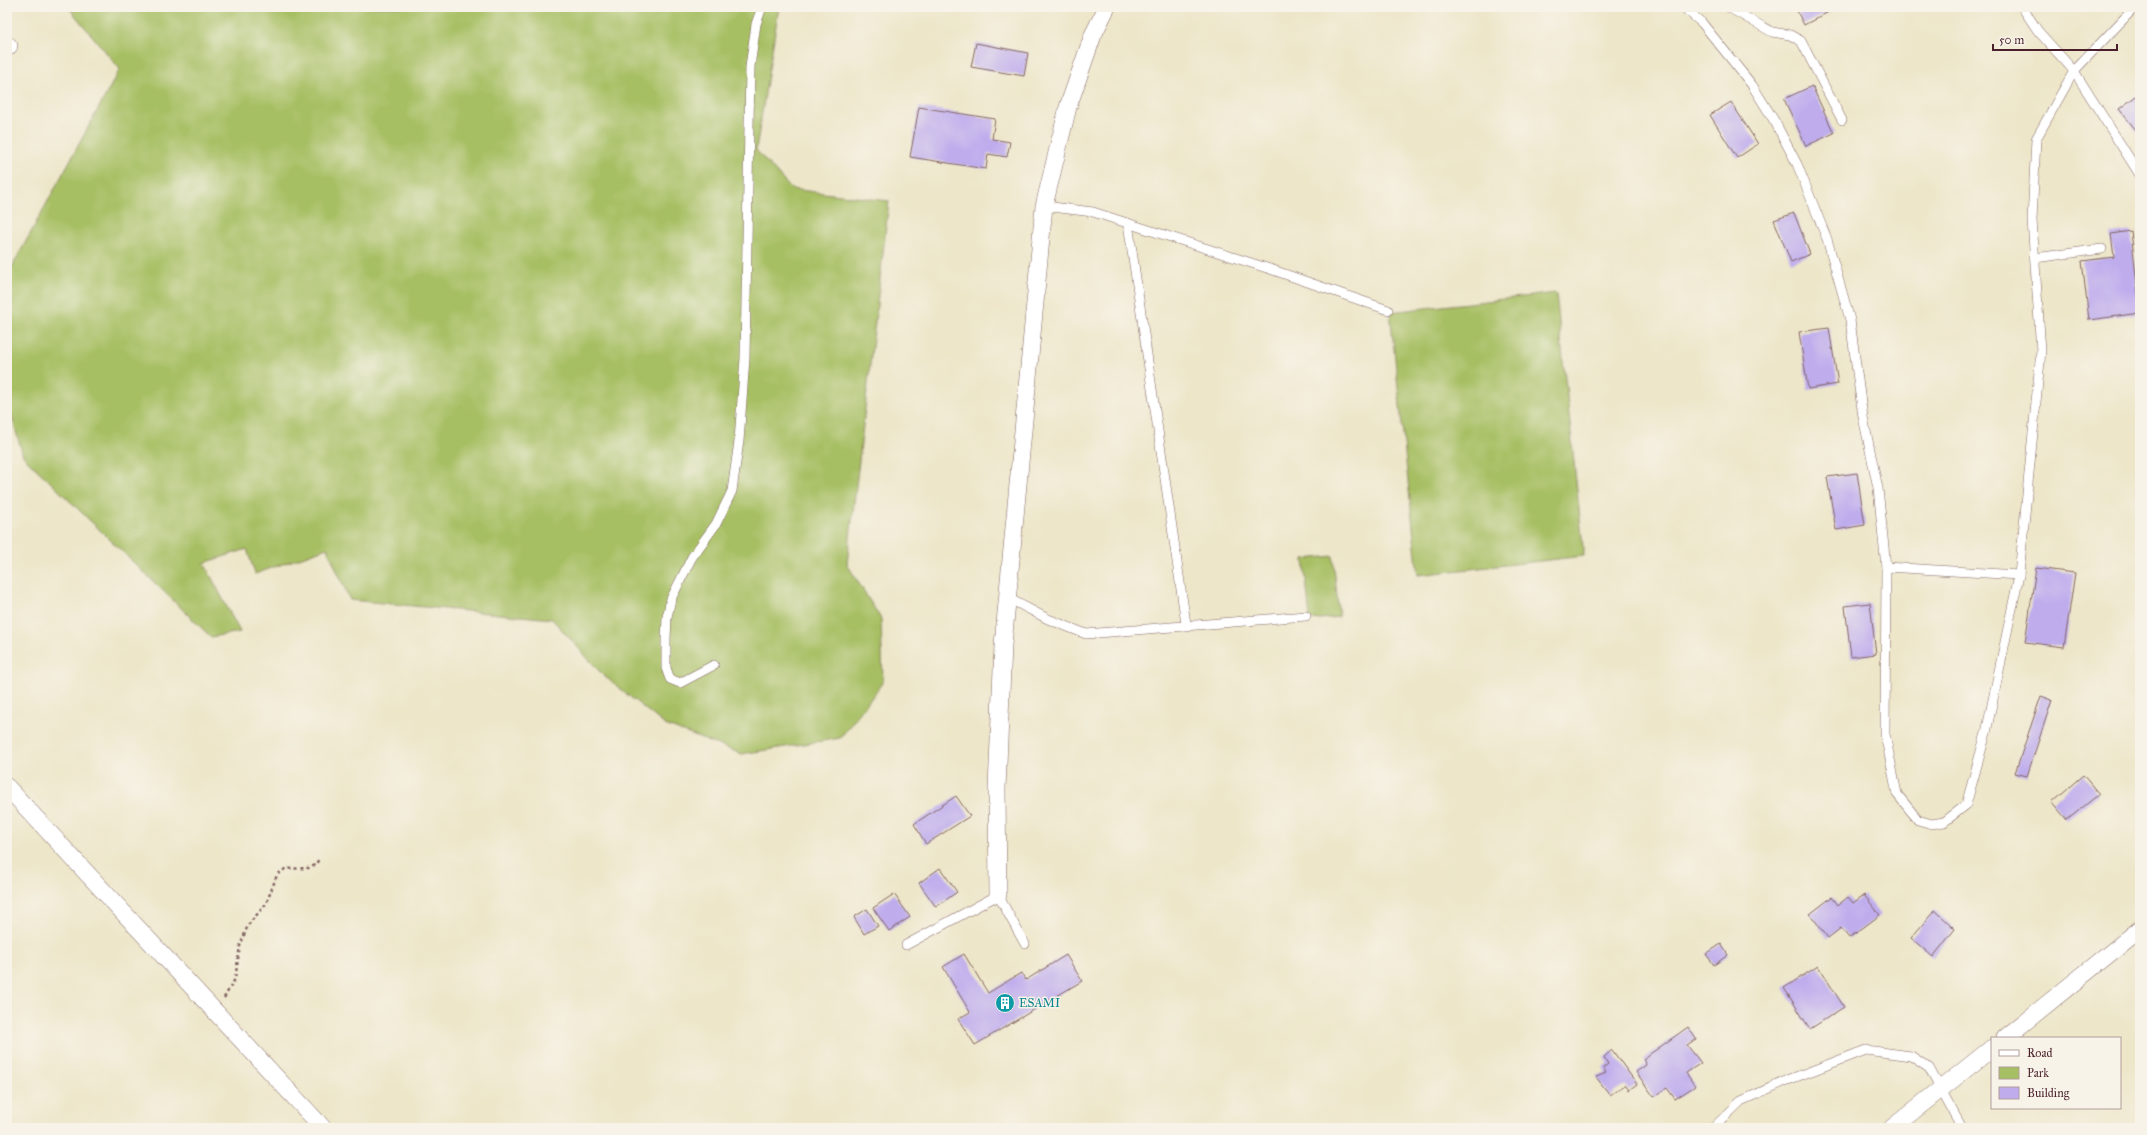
<svg xmlns="http://www.w3.org/2000/svg" width="2147" height="1135" font-family="'IM FELL Great Primer',serif">
  <style>
    .green { fill: #a7bf64; stroke: #786f48 }
    .building { fill: #beaced }
    .lines { fill: none; stroke-linecap: round; stroke-linejoin: round }
    .lane-casing { stroke: #836562; stroke-width: 10 }
    .street-casing { stroke: #836562; stroke-width: 18 }
    .path { stroke: #836562; stroke-width: 2.5; stroke-dasharray: 3 3; stroke-linecap: butt }
    .lane { stroke: #fff; stroke-width: 9 }
    .street { stroke: #fff; stroke-width: 17 }
    .labels { text-anchor: middle; stroke-width: 3; stroke-linejoin: round; paint-order: stroke }
    .culture-label { font-size: 12px; fill: #0d838f; stroke: #f7f3e8; text-anchor: start }
  </style>
  <rect width="100%" height="100%" fill="#f7f3e8"/>
  <filter id="ink" filterUnits="userSpaceOnUse"><feTurbulence type="fractalNoise" baseFrequency=".025" numOctaves="2"/><feDisplacementMap in="SourceGraphic" scale="8" xChannelSelector="R" yChannelSelector="G"/><feConvolveMatrix kernelMatrix="1 2 1 2 8 2 1 2 1" color-interpolation-filters="sRGB"/></filter>
  <filter id="wash" filterUnits="userSpaceOnUse"><feTurbulence type="fractalNoise" baseFrequency=".012" numOctaves="4" result="noise"/><feDisplacementMap in="SourceGraphic" scale="16" xChannelSelector="R" yChannelSelector="G"/><feGaussianBlur stdDeviation="0.9" result="paint"/><feColorMatrix in="noise" values="0 0 0 0 0 0 0 0 0 0 0 0 0 0 0 0 0 1.4 0 .05"/><feComposite in="paint" operator="in"/></filter>
  <g filter="url(#wash)">
    <rect width="100%" height="100%" fill="#ede6c9"/>
    <!-- green -->
    <g class="green">
      <path d="M68,7H779L756,150L791,189L889,201L847,564L881,619L883,683L840,738L742,754L665,725L603,675L552,619L350,600L327,548L255,574L247,549L204,563L240,632L211,637L23,456L7,399V276L120,69Z"/>
      <path d="M1556,293L1584,556L1418,575L1390,312Z"/>
      <path d="M1333,556L1339,617L1310,620L1304,559Z"/>
    </g>
    <g id="blocks">
      <!-- building -->
      <g class="building">
        <path d="M1795,7H1833L1834,9L1804,25Z"/>
        <path d="M976,43L1028,53L1024,76L971,67Z"/>
        <path d="M1812,86L1834,133L1806,146L1784,99Z"/>
        <path d="M2140,93V135L2119,109Z"/>
        <path d="M1731,102L1758,144L1737,158L1710,115Z"/>
        <path d="M919,107L995,119L992,139L1010,142L1007,157L988,154L986,169L910,157Z"/>
        <path d="M1794,213L1810,254L1791,262L1774,220Z"/>
        <path d="M2131,231L2140,313L2089,320L2082,261L2114,257L2111,234Z"/>
        <path d="M1829,328L1838,384L1808,389L1799,332Z"/>
        <path d="M1857,473L1865,525L1836,530L1827,477Z"/>
        <path d="M2036,568L2075,573L2064,647L2025,642Z"/>
        <path d="M1870,603L1876,654L1851,657L1845,606Z"/>
        <path d="M2041,696L2052,700L2027,776L2015,773Z"/>
        <path d="M2083,775L2099,794L2067,820L2052,802Z"/>
        <path d="M956,796L970,816L926,844L914,824Z"/>
        <path d="M940,868L957,892L936,907L919,883Z"/>
        <path d="M894,894L910,917L889,931L873,908Z"/>
        <path d="M1864,895L1880,915L1849,938L1841,928L1828,938L1810,914L1832,897L1838,905L1848,897L1853,903Z"/>
        <path d="M867,909L878,926L864,934L854,917Z"/>
        <path d="M1935,910L1955,929L1933,957L1911,938Z"/>
        <path d="M1721,944L1728,955L1714,965L1706,954Z"/>
        <path d="M964,954L988,993L1021,973L1026,980L1066,955L1082,981L975,1045L958,1019L970,1012L943,967Z"/>
        <path d="M1818,966L1844,1007L1810,1029L1784,988Z"/>
        <path d="M1688,1027L1696,1039L1687,1045L1701,1063L1686,1073L1695,1086L1675,1099L1667,1088L1654,1097L1636,1072L1646,1065L1643,1059Z"/>
        <path d="M1612,1050L1637,1084L1629,1090L1625,1085L1610,1095L1596,1077L1606,1073L1603,1068L1608,1064L1604,1057Z"/>
      </g>
    </g>
  </g>
  <g filter="url(#ink)">
    <use href="#blocks" fill-opacity="0" stroke="#836562" stroke-width="1"/>
    <g class="lines">
      <defs>
        <g id="lane">
          <path d="M1683,7L1702,23L1752,85L1775,122L1797,164L1827,239L1850,320L1863,417L1878,488L1886,567L1885,734L1897,794L1918,820L1932,824L1944,822L1966,805L1986,733L2019,575L2041,351L2032,220L2036,139L2074,71L2135,7"/>
          <path d="M1728,7L1772,32L1790,35L1801,41L1842,120"/>
          <path d="M2022,7L2038,31L2074,71L2140,175"/>
          <path d="M1044,206L1093,212L1273,270L1388,310"/>
          <path d="M1128,223L1186,624"/>
          <path d="M2035,258L2102,249"/>
          <path d="M1886,567L2019,575"/>
          <path d="M1006,597L1048,619L1086,634L1306,616"/>
          <path d="M714,665L680,683L670,679L666,668V639L667,617L671,599L692,557L716,524L732,491L739,441L745,358L750,67L756,24L762,7"/>
          <path d="M906,945L998,895L1025,944"/>
          <path d="M1713,1128L1741,1101L1788,1080L1866,1050L1911,1056L1929,1068L1962,1128"/>
        </g>
        <g id="street">
          <path d="M7,48L9,46"/>
          <path d="M7,787L323,1128"/>
          <path d="M998,895L997,788L1003,645L1044,206L1068,107L1093,35L1107,7"/>
          <path d="M2005,1038L2140,929"/>
          <path d="M1892,1128L1992,1048"/>
        </g>
      </defs>
      <!-- lane casing -->
      <use href="#lane" class="lane-casing"/>
      <!-- street casing -->
      <use href="#street" class="street-casing"/>
      <!-- path -->
      <path class="path" d="M224,998L235,979L240,946L248,925L266,904L277,875L285,869L309,868L315,865L320,858"/>
      <!-- lane -->
      <use href="#lane" class="lane"/>
      <!-- street -->
      <use href="#street" class="street"/>
    </g>
  </g>
  <!-- icons -->
  <defs>
    <symbol id="building-disc" viewBox="-11 -11 22 22"><circle r="9.5" fill="#0f9aa8" stroke="#f7f3e8"/><path d="M-4-6H4V6H1V3H-1V6H-4ZM-2.5-4.3h1.7v1.8h-1.7ZM.8-4.3h1.7v1.8H.8ZM-2.5-1h1.7V.8h-1.7ZM.8-1h1.7V.8H.8Z" fill="#fff"/></symbol>
  </defs>
  <g fill-rule="evenodd">
    <use href="#building-disc" x="994" y="992" width="22" height="22"/>
  </g>
  <g class="labels">
    <!-- culture labels -->
    <g class="culture-label">
      <text x="1019" y="1007">ESAMI</text>
    </g>
  </g>
  <!-- margin -->
  <rect width="2147" height="1135" fill="none" stroke="#f7f3e8" stroke-width="24"/>
  <!-- legend -->
  <rect x="1991" y="1037" width="130" height="72" fill="#f7f3e8" stroke="#b29e9c"/>
  <rect x="1999" y="1050" width="20" height="6" fill="#ffffff" stroke="#b29e9c"/>
  <text x="2027" y="1057" font-size="12" fill="#4a1f2b">Road</text>
  <rect x="1999" y="1067" width="20" height="12" fill="#a7bf64" stroke="#b29e9c"/>
  <text x="2027" y="1077" font-size="12" fill="#4a1f2b">Park</text>
  <rect x="1999" y="1087" width="20" height="12" fill="#beaced" stroke="#b29e9c"/>
  <text x="2027" y="1097" font-size="12" fill="#4a1f2b">Building</text>
  <!-- scale -->
  <path d="M1993 44v6h124v-6" fill="none" stroke="#4a1f2b" stroke-width="2"/>
  <text x="1999" y="44" font-size="12" fill="#4a1f2b" stroke="#f7f3e8" stroke-width="3" paint-order="stroke">50 m</text>
</svg>
